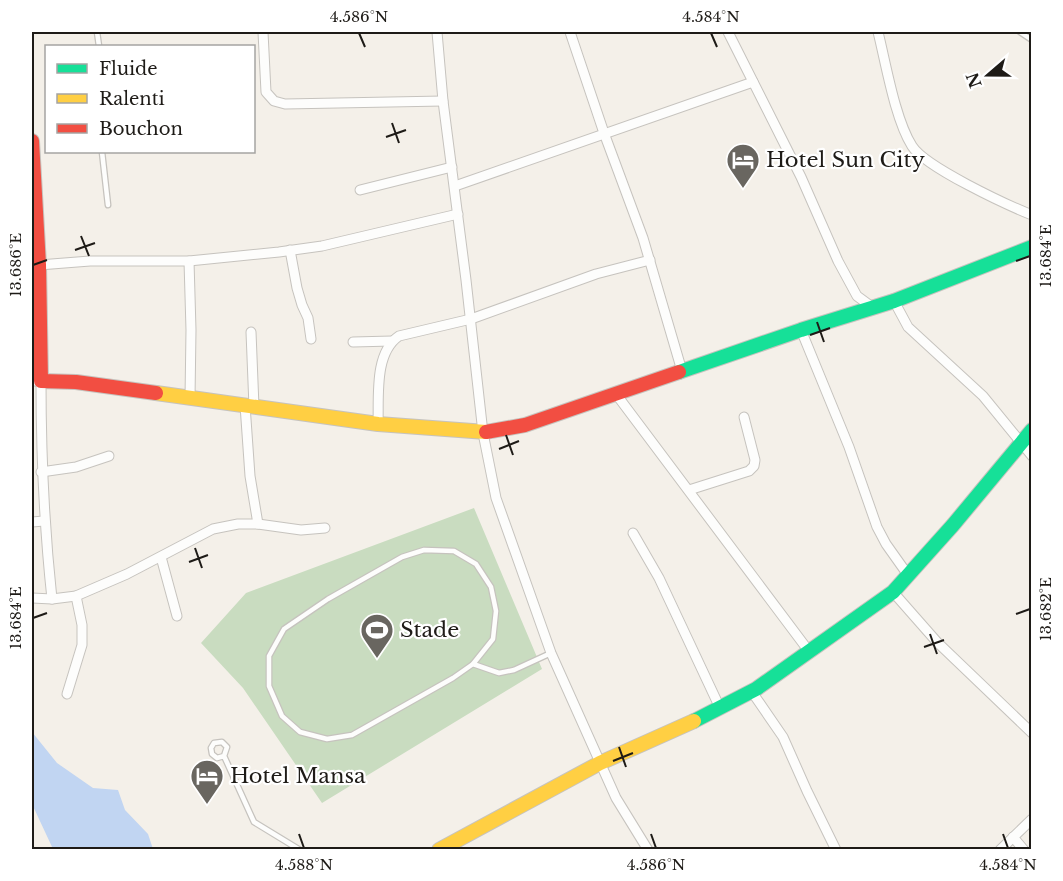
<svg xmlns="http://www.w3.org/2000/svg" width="1063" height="881" font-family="'Libre Baskerville',serif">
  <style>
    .green { fill: #c9dcc0 }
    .water { fill: #c1d5f2 }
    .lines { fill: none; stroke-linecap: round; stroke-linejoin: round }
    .lane-casing { stroke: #c6c3be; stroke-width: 7 }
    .street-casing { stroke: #c6c3be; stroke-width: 11 }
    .fast-casing { stroke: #c6c3be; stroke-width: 16 }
    .slow-casing { stroke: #c6c3be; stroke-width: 16 }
    .jam-casing { stroke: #c6c3be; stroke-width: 16 }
    .lane { stroke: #fdfdfc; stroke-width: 4.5 }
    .street { stroke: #fdfdfc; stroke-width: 9 }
    .fast { stroke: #16e098; stroke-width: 14 }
    .slow { stroke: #ffcf43; stroke-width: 14 }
    .jam { stroke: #f24e42; stroke-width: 14 }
    .ticks { fill: none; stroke: #1e1b17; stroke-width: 2 }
    .labels { text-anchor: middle; stroke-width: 4.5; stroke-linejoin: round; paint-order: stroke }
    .poi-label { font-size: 21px; fill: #1e1b17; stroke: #fff; text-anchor: start }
    .neatline { fill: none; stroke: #1e1b17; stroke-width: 2 }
    .ticks-label { font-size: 15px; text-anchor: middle; fill: #1e1b17 }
  </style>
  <rect width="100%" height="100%" fill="#f4f0e9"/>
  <!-- green -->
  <path class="green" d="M474,508L542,669L322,803L243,688L201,643L246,593Z"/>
  <!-- water -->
  <path class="water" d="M32,732L57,763L93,788L118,790L125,810L148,834L153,849H53L32,804Z"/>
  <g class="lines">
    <defs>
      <g id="lane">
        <path d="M97,32L99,46"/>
        <path d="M1020,32L1032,40"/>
        <path d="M102,152L108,205"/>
        <path d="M424,550L454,551L476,564L491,587L496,611L493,639L473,664L453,678L352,735L327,739L300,732L282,716L269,686V656L284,629L328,599L402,557Z"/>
        <path d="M473,664L499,673L514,670L551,653"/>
        <path d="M224,756L217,758L212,754L211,748L214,743L222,742L227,747L224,756L254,822L300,850"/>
      </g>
      <g id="street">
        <path d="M263,32L266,92L274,101L285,104L443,101"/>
        <path d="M437,32L443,101L466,280L483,433L496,498L551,653L616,798L648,850"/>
        <path d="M570,32L604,133L643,238L682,371"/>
        <path d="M728,32L801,177L838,261L857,296L872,307"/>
        <path d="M878,32C886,64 895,119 912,146C925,167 1007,205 1032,215"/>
        <path d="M455,186L753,82"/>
        <path d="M360,190L452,167"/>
        <path d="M290,250L297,288L302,305L308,318L311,339"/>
        <path d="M189,261L191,330L190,398"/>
        <path d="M39,265L90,261H189L279,252L322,246L458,214"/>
        <path d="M894,301L908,327L983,396L1032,456"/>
        <path d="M801,330L849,447L877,527L886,544L908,575"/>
        <path d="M251,332L254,407"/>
        <path d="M353,342L392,341"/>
        <path d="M32,381H41C41,456 44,525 52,599"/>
        <path d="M616,394L808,650"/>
        <path d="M245,405L250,476L258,524"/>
        <path d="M378,424C379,396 374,353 399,336L471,319L596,274L650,260"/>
        <path d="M41,472L76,467L109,456"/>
        <path d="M689,490L749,471L754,466L755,460L744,417"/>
        <path d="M32,522L44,521"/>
        <path d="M633,533L659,578L720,708"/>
        <path d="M161,557L177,616"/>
        <path d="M893,592L937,642L1032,733"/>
        <path d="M32,598L52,599L76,596L127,574L213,529L238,524H258L301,530L325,528"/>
        <path d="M752,692L783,737L807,791L836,850"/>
        <path d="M67,694L82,645V625L76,596"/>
        <path d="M1013,837L1024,850"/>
        <path d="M1000,850L1032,819"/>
      </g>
      <g id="fast">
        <path d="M679,372L801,330L894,301L1032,247"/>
        <path d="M694,721L756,689L893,592L953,525L1032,430"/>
      </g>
      <g id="slow">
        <path d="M156,393L378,424L486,432"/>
        <path d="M439,850L600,763L694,721"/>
      </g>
      <g id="jam">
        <path d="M32,141L39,265L41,381L76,382L156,393"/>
        <path d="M486,432L525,425L679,372"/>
      </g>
    </defs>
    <!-- lane casing -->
    <use href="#lane" class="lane-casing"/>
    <!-- street casing -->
    <use href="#street" class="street-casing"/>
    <!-- fast casing -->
    <use href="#fast" class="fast-casing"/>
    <!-- slow casing -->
    <use href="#slow" class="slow-casing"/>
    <!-- jam casing -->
    <use href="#jam" class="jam-casing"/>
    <!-- lane -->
    <use href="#lane" class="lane"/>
    <!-- street -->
    <use href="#street" class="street"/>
    <!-- fast -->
    <use href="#fast" class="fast"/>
    <!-- slow -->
    <use href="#slow" class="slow"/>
    <!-- jam -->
    <use href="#jam" class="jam"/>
  </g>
  <!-- ticks -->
  <path class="ticks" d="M359,33L365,47M711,33L717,47M392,123L399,143M386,137L406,130M81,236L89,256M75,250L95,243M1016,261L1030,256M33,265L47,260M817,322L824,342M810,335L830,328M506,435L513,455M499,449L519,441M195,548L202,568M189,562L208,555M1016,614L1030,609M33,618L47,613M930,634L937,654M924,647L944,640M619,747L626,767M613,761L633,753M299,834L304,848M651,834L656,848M1003,834L1008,848"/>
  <!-- icons -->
  <defs>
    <symbol id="hotel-pin" viewBox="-11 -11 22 30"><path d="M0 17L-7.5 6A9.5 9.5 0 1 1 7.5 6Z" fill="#696660" stroke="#fff"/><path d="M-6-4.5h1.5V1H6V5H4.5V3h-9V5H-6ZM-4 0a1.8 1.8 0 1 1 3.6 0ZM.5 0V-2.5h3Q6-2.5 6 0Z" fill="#fff"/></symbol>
    <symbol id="stadium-pin" viewBox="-11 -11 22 30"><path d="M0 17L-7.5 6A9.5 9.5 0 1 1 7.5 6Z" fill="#696660" stroke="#fff"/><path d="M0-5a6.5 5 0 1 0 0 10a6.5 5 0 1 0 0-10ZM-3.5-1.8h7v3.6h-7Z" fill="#fff"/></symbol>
  </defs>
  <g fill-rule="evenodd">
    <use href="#hotel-pin" x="724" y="141" width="38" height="52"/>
    <use href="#stadium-pin" x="358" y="611" width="38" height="52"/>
    <use href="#hotel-pin" x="188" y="757" width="38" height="52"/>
  </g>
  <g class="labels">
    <!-- poi labels -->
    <g class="poi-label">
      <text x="766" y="167">Hotel Sun City</text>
      <text x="400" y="637">Stade</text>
      <text x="230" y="783">Hotel Mansa</text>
    </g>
  </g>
  <!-- border -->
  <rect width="1063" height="881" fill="none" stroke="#ffffff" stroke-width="66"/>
  <!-- legend -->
  <rect x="45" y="45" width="210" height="108" fill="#ffffff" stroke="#a5a4a2" stroke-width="1.5"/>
  <rect x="57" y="64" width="30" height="9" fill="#16e098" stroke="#a5a4a2" stroke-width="1.5"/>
  <text x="99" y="75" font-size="18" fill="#1e1b17">Fluide</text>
  <rect x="57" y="94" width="30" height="9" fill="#ffcf43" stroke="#a5a4a2" stroke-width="1.5"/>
  <text x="99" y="105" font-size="18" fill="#1e1b17">Ralenti</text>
  <rect x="57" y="124" width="30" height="9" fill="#f24e42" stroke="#a5a4a2" stroke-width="1.5"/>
  <text x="99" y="135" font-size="18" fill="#1e1b17">Bouchon</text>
  <!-- north arrow -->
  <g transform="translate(988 75) rotate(250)" stroke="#ffffff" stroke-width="4.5" paint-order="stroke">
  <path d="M0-4.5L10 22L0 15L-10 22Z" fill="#1e1b17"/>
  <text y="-9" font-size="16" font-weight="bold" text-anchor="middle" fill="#1e1b17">N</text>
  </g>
  <rect x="33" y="33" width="997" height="815" class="neatline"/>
  <g class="ticks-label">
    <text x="359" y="22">4.586°N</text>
    <text x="711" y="22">4.584°N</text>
    <text transform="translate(1046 256) rotate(-90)" y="5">13.684°E</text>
    <text transform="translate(16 265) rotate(-90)" y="5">13.686°E</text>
    <text transform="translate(1046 609) rotate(-90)" y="5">13.682°E</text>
    <text transform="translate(16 618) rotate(-90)" y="5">13.684°E</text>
    <text x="304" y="870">4.588°N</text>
    <text x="656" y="870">4.586°N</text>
    <text x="1008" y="870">4.584°N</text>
  </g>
</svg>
